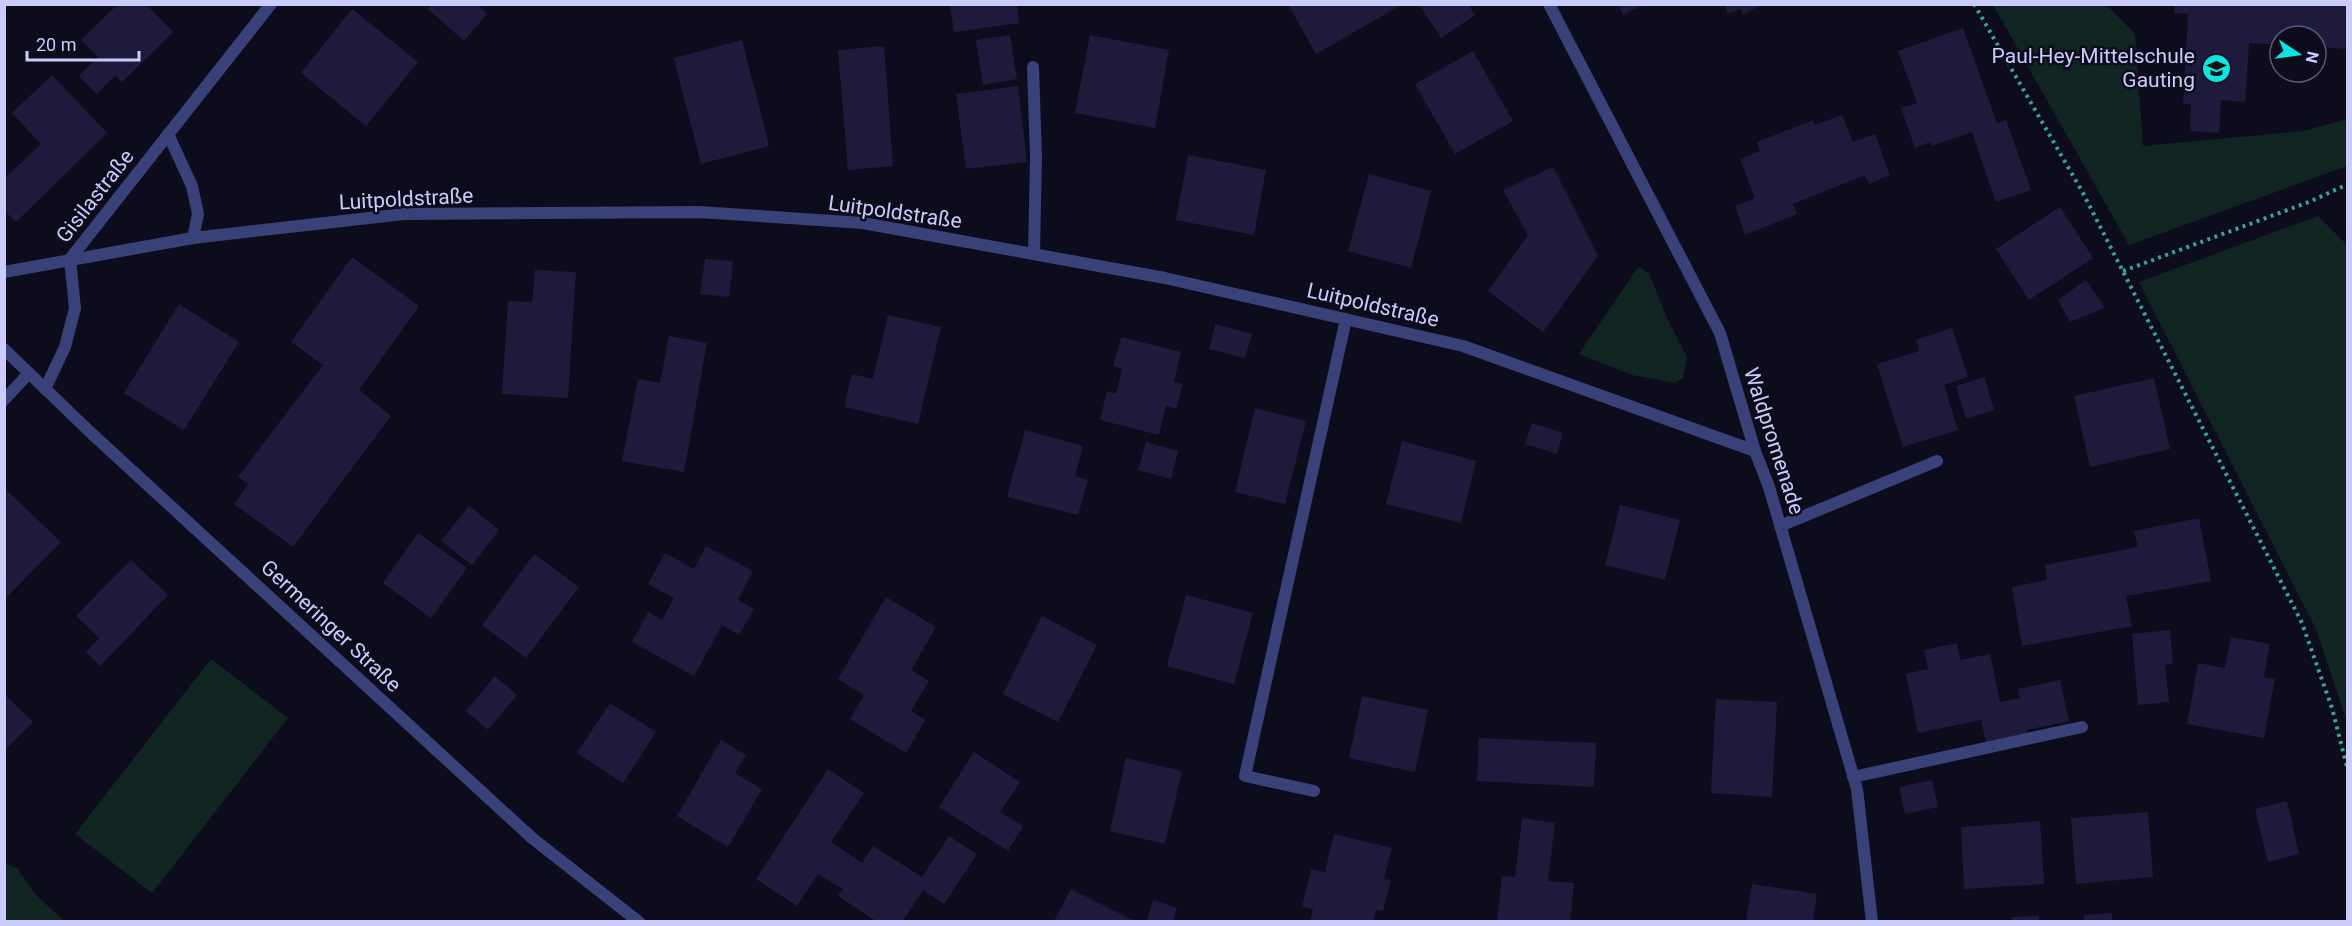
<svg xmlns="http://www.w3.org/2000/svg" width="2352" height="926" font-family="Roboto,sans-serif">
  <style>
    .green { fill: #102522 }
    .building { fill: #1d1a3c }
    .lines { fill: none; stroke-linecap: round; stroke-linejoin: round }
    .path { stroke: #34a691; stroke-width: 4; stroke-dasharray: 3 4.5; stroke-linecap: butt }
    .service { stroke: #3a4078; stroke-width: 12 }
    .minor { stroke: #3a4078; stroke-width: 12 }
    .tertiary { stroke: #3a4078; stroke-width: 12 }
    .labels { text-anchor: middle; stroke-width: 5; stroke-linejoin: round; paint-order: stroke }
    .poi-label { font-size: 21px; fill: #cbcbfc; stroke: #0d0c1c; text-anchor: end }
    .street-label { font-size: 21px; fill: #cbcbfc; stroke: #0d0c1c }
  </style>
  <rect width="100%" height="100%" fill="#0d0c1c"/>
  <!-- green -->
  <g class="green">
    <path d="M1993,5H2107L2135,34L2143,146L2304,131L2347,119V166L2129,245Z"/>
    <path d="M2318,216L2347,245V722L2316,629L2139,282Z"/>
    <path d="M1638,267L1649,273L1665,314L1687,357L1683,378L1675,383L1632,375L1579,354Z"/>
    <path d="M211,659L288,718L152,893L75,834Z"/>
    <path d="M5,863L17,868L36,895L64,921H5Z"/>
  </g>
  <!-- building -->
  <g class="building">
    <path d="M118,4H146L173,32L122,82L115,75L97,94L79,76L98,57L81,40Z"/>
    <path d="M432,4H476L487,14L464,41L428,9Z"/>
    <path d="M950,4H1017L1019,23L954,32Z"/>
    <path d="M1288,4H1403L1316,54Z"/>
    <path d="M1419,4H1468L1475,15L1441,38Z"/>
    <path d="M1618,4H1645L1623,15Z"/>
    <path d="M1724,4H1764L1743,14L1740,9L1728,14Z"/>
    <path d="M2175,4H2348V49L2316,47V36H2280V45L2249,43L2245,102L2221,100L2219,133L2190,131L2191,104H2183L2188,14L2174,13Z"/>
    <path d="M352,9L418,62L366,126L301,73Z"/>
    <path d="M1963,28L1997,123L2006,120L2031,190L1996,202L1972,132L1932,146L1930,142L1915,148L1901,108L1917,103L1898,51Z"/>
    <path d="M1010,35L1017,79L983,85L976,40Z"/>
    <path d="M1090,35L1169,50L1155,128L1075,113Z"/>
    <path d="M742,40L769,146L701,164L674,58Z"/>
    <path d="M884,46L893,166L848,170L838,50Z"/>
    <path d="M1473,51L1513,121L1455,154L1415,84Z"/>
    <path d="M52,75L107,133L16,222L4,210V179L41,144L12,113Z"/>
    <path d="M1018,86L1027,162L966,169L956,94Z"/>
    <path d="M1842,115L1853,142L1875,134L1890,175L1869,184L1865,175L1793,204L1797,214L1745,235L1735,206L1755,198L1740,159L1760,151L1757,142L1813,120L1815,125Z"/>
    <path d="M1188,155L1266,170L1254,235L1176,220Z"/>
    <path d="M1553,167L1598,256L1543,332L1488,291L1528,235L1503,190Z"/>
    <path d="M1369,174L1431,191L1411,268L1348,251Z"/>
    <path d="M2060,207L2093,258L2029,300L1996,249Z"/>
    <path d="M352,257L419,306L359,390L391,416L293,547L234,504L248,484L238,477L323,365L291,342Z"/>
    <path d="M705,259L733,261L729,297L700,294Z"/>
    <path d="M535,270L576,272L568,398L502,394L508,301L532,302Z"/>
    <path d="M2086,280L2105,308L2070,322L2058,300Z"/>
    <path d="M179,304L239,342L184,430L124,393Z"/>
    <path d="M888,315L941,327L918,424L844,407L852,374L873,379Z"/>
    <path d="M1215,324L1252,334L1245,358L1209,349Z"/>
    <path d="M1952,328L1968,377L1944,385L1958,430L1903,447L1877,364L1919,351L1916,340Z"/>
    <path d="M669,336L707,343L684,472L622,461L638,379L660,383Z"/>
    <path d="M1121,337L1181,352L1174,382L1183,384L1176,409L1166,406L1159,435L1100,420L1107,391L1116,394L1122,369L1113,366Z"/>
    <path d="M1984,377L1994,410L1966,419L1956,386Z"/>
    <path d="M2154,378L2170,449L2090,467L2074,396Z"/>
    <path d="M1255,408L1306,421L1285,504L1235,492Z"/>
    <path d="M1532,423L1563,433L1557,454L1525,444Z"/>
    <path d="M1025,430L1083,446L1075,476L1088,480L1078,515L1007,497Z"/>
    <path d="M1402,441L1476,461L1461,523L1386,504Z"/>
    <path d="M1146,442L1178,451L1171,479L1138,470Z"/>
    <path d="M4,488L61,542L4,600Z"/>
    <path d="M1620,505L1680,520L1665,580L1605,565Z"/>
    <path d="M469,506L499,530L472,565L441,541Z"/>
    <path d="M2199,518L2211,581L2126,596L2132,626L2022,646L2012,587L2047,580L2045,565L2138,547L2134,531Z"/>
    <path d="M418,533L467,568L431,618L383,583Z"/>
    <path d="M706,546L753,571L738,600L754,609L739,635L722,625L694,676L632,642L648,612L662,620L674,598L648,584L665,553L694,569Z"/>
    <path d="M534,554L579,587L526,658L482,625Z"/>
    <path d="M131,560L168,595L100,666L86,652L99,638L76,616Z"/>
    <path d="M1186,595L1253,613L1234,684L1167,666Z"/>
    <path d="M886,597L936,627L911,670L929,681L911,711L925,720L906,753L850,719L864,695L838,679Z"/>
    <path d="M1042,616L1097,645L1058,722L1003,694Z"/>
    <path d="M2170,630L2173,664L2165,665L2169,702L2138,705L2132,634Z"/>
    <path d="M2231,637L2270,644L2264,677L2275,679L2264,738L2187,724L2198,663L2225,668Z"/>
    <path d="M1957,643L1960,660L1990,654L2000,702L2020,698L2018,689L2060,680L2069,721L2026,730L2027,733L1986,742L1981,720L1918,733L1906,674L1928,669L1924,650Z"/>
    <path d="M495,676L517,695L488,730L466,711Z"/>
    <path d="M4,694L33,722L4,751Z"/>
    <path d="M1362,696L1428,710L1415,772L1349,758Z"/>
    <path d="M1716,699L1777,702L1772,797L1711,793Z"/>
    <path d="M610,703L656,732L623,783L577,753Z"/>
    <path d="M1479,738L1596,743L1594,787L1477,781Z"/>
    <path d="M721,740L746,755L735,773L762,789L728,847L677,816Z"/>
    <path d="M974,752L1020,782L1000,812L1023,826L1008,851L939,807Z"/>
    <path d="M1126,758L1182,771L1165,844L1110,831Z"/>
    <path d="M828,769L864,793L831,842L862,863L873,846L922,877L949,836L977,854L944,904L923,890L903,921H876L838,896L843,889L818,874L797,906L756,879Z"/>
    <path d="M1932,780L1938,807L1905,814L1899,787Z"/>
    <path d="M2287,801L2299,854L2268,862L2255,809Z"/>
    <path d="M2148,812L2153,877L2076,884L2071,818Z"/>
    <path d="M1522,818L1555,823L1548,881L1574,883L1570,921H1497L1502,876L1515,877Z"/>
    <path d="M2040,821L2044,884L1964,889L1961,827Z"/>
    <path d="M1334,834L1392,848L1384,879L1391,880L1383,911L1376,910L1373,921H1310L1313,909L1302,907L1311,869L1325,872Z"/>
    <path d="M1752,884L1817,894L1813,921H1746Z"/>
    <path d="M1071,889L1135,921H1054Z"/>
    <path d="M1153,900L1177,908L1173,921H1147Z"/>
    <path d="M2112,913V921H2084V915Z"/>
    <path d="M2039,916V921H2012L2011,917Z"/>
  </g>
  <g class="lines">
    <!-- path -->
    <g class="path">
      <path d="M1974,4L2083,193L2302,623L2332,708L2348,771"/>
      <path d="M2123,271L2309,202L2348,184"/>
    </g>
    <!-- service -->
    <g class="service">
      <path d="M1033,67L1036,156L1034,254"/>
      <path d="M4,400L29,373"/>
      <path d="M1780,526L1937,461"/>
      <path d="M1853,777L2082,727"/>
      <path d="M1314,791L1245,776L1346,319"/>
    </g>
    <!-- minor -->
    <g class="minor">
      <path d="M1549,4L1720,333L1755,451L1769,487L1857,789L1872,922"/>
      <path d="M168,134L192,186L198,214L193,238"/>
      <path d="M4,272L193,238L404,214L699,212L863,223L1165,278L1463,346L1755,451"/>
      <path d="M45,389L65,347L75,308L70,259L271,4"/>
    </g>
    <!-- tertiary -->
    <path class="tertiary" d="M4,349L90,432L532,838L639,922"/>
  </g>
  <!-- icons -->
  <defs>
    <symbol id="school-disc" viewBox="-11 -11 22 22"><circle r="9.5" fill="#0ee4df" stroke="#0d0c1c"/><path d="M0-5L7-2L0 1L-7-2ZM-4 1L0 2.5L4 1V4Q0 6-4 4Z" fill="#111"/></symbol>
  </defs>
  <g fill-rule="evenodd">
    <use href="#school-disc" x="2200" y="52" width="33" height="33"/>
  </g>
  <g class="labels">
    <!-- poi labels -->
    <g class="poi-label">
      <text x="2195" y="63">Paul-Hey-Mittelschule<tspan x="2195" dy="24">Gauting</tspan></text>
    </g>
    <!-- street labels -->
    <g class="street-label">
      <text transform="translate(95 196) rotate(-52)" y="7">Gisilastraße</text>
      <text transform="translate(406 199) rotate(-3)" y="7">Luitpoldstraße</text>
      <text transform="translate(895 212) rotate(8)" y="7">Luitpoldstraße</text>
      <text transform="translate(1373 305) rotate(13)" y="7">Luitpoldstraße</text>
      <text transform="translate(1774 441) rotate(72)" y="7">Waldpromenade</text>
      <text transform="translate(331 626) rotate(43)" y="7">Germeringer Straße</text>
    </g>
  </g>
  <!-- border -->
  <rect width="2352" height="926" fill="none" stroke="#cbcbfc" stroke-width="12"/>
  <!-- north arrow -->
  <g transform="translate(2298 54) rotate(103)"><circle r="28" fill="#0d0c1c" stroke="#595876" stroke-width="1.5"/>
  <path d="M0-4.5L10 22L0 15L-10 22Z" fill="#0ee4df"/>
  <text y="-9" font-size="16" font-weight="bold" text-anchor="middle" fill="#cbcbfc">N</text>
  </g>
  <!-- scale -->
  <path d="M27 51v9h112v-9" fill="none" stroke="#cbcbfc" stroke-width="3"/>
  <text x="36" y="51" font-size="18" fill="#cbcbfc" stroke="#0d0c1c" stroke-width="4.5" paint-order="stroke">20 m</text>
</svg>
